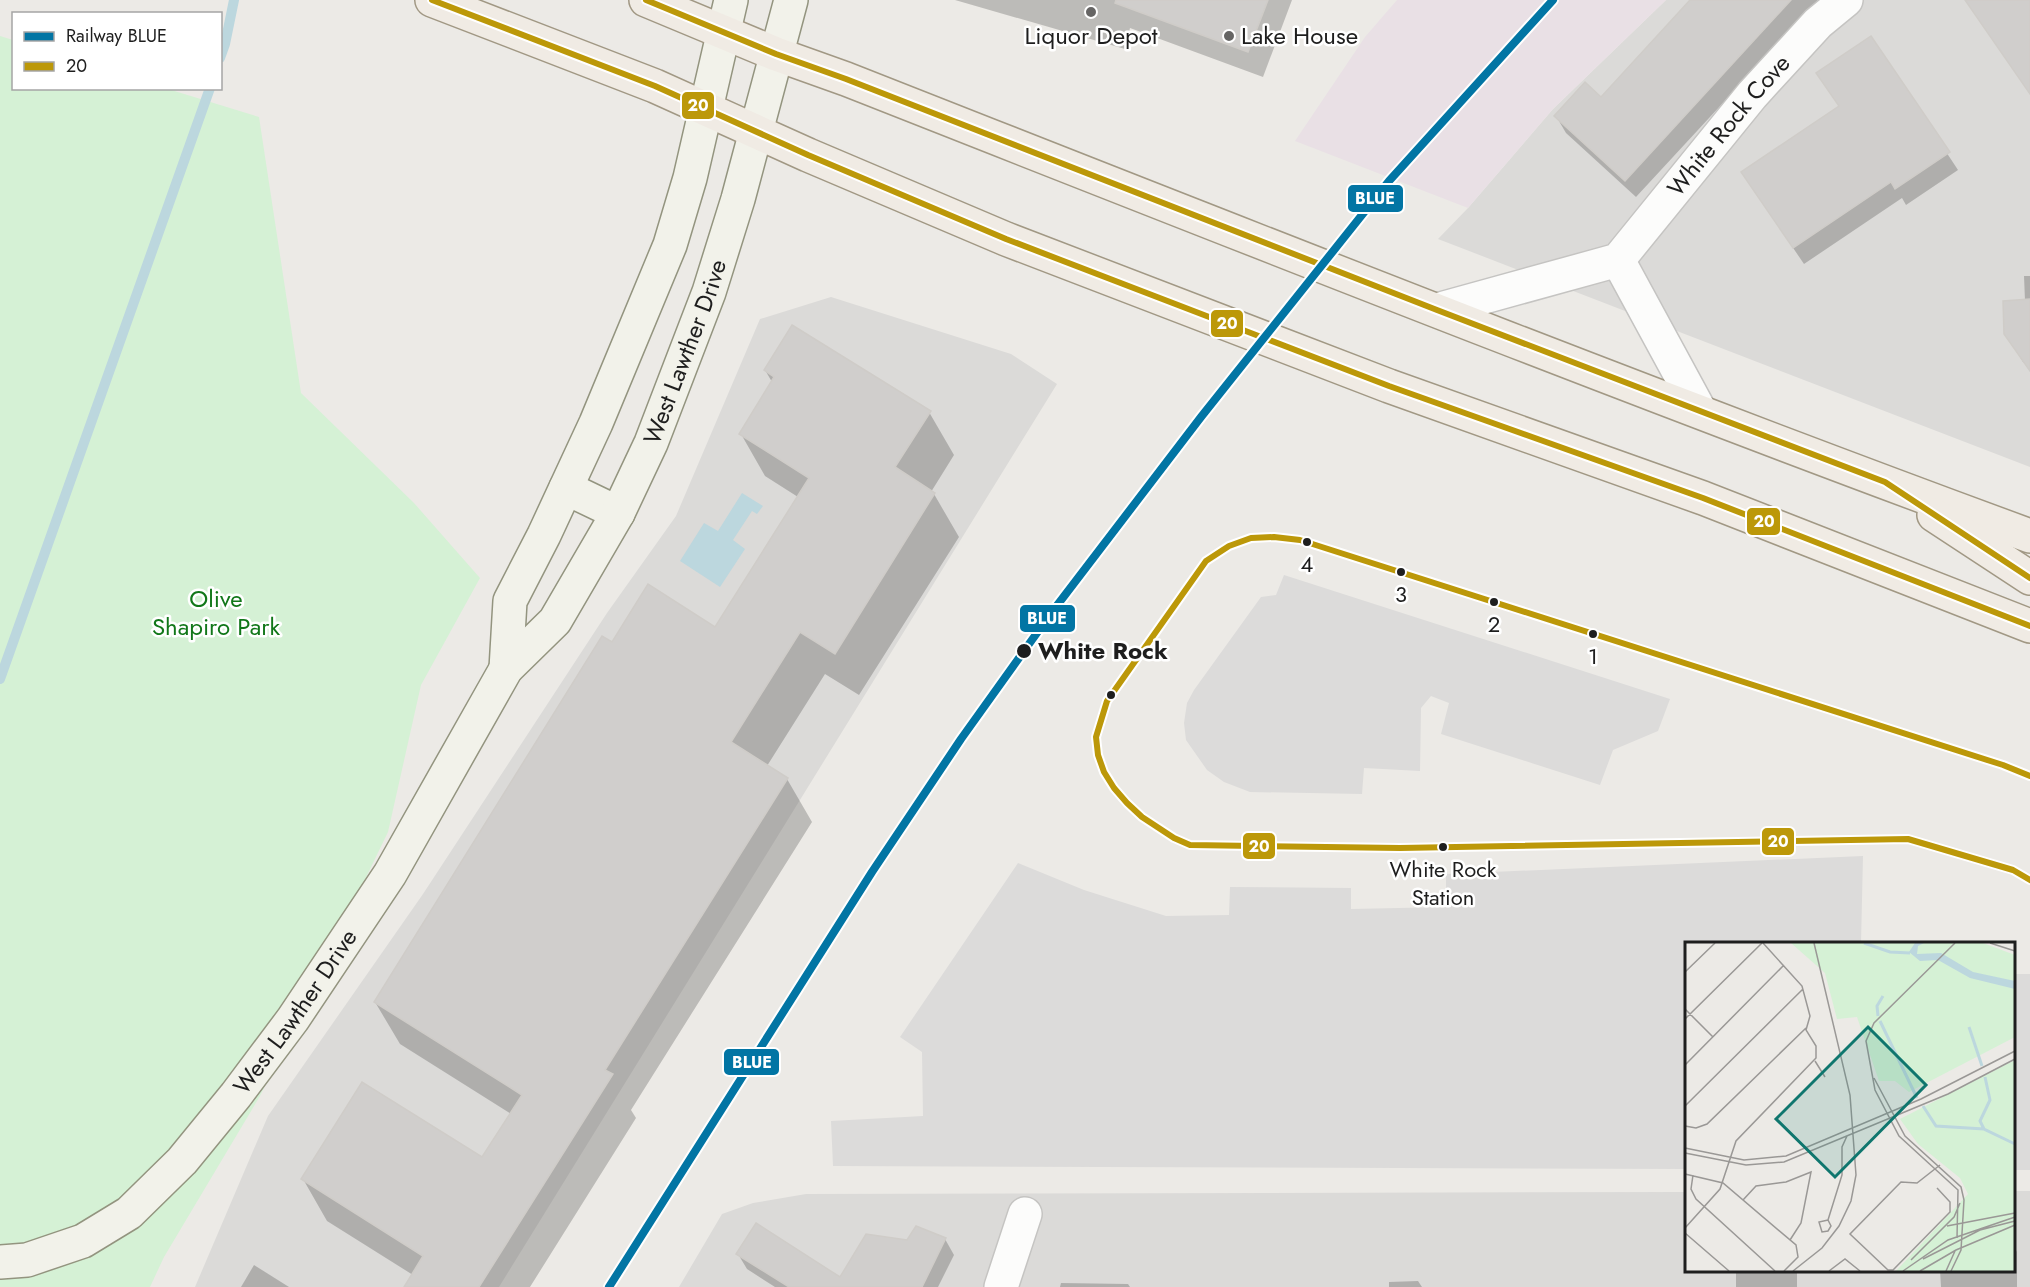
<svg xmlns="http://www.w3.org/2000/svg" width="2030" height="1287" font-family="Jost,sans-serif">
  <style>
    .residential { fill: #dbdad8 }
    .industrial { fill: #e9e0e5 }
    .park { fill: #d5f1d5 }
    .parking { fill: #dcdbda }
    .water { fill: #bcd7de }
    .shadow { fill: #0003 }
    .lines { fill: none; stroke-linecap: round; stroke-linejoin: round }
    .stream { stroke: #bcd7de; stroke-width: 10 }
    .building { fill: #d0cecc; stroke: #cfccc8; stroke-width: 1.5 }
    .street-casing { stroke: #c5c4c2; stroke-width: 36 }
    .secondary-casing { stroke: #93947f; stroke-width: 36 }
    .primary-casing { stroke: #a19884; stroke-width: 36 }
    .street { stroke: #fcfcfb; stroke-width: 33 }
    .secondary { stroke: #f2f2ea; stroke-width: 33 }
    .primary { stroke: #f0ebe4; stroke-width: 33 }
    .bus-1-casing { stroke: #fff; stroke-width: 10 }
    .bus-1 { stroke: #bc9809; stroke-width: 6 }
    .rail-1-casing { stroke: #fff; stroke-width: 12 }
    .rail-1 { stroke: #0275a4; stroke-width: 8 }
    .poi-dot { fill: #666564; stroke: #fff; stroke-width: 2 }
    .bus-dot { fill: #1e1e1e; stroke: #fff; stroke-width: 2 }
    .labels { text-anchor: middle; stroke-width: 5; stroke-linejoin: round; paint-order: stroke }
    .bus-label { font-size: 22px; fill: #1e1e1e; stroke: #fff }
    .poi-label { font-size: 24px; fill: #1e1e1e; stroke: #fff }
    .street-label { font-size: 24px; fill: #1e1e1e; stroke: #fff }
    .park-label { font-size: 24px; fill: #117719; stroke: #fff }
    .stop-label { font-size: 24px; font-weight: bold; fill: #1e1e1e; stroke: #fff; text-anchor: start }
    .inset-river { fill: none; stroke: #bcd7de; stroke-width: 3 }
    .inset-road { fill: none; stroke: #9a9896; stroke-width: 1.5 }
    .view { fill: #0f766e; fill-opacity: 0.15; stroke: #0f766e; stroke-width: 3 }
    .inset-edge { fill: none; stroke: #1e1e1e; stroke-width: 3 }
    .line-badge { stroke: #fff; stroke-width: 2 }
    .badge-label { font-size: 16px; text-anchor: middle; font-weight: bold; fill: #fff }
  </style>
  <rect width="100%" height="100%" fill="#eceae6"/>
  <!-- residential -->
  <g class="residential">
    <path d="M1666,0H2030V467L1438,239L1468,208L1553,109Z"/>
    <path d="M831,297L1011,354L1057,384L499,1287H195L268,1116L423,894L607,613L676,516L760,319Z"/>
    <path d="M2014,1191H2030V1287H679L722,1214L753,1203L806,1194L1686,1192V1270H2014Z"/>
  </g>
  <!-- industrial -->
  <path class="industrial" d="M1397,0H1666L1553,109L1468,208L1295,141L1365,37Z"/>
  <!-- park -->
  <path class="park" d="M0,36L13,40L14,88L168,89L259,117L301,393L414,503L480,578L421,685L388,832L260,1096L164,1257L150,1287H0Z"/>
  <!-- parking -->
  <g class="parking">
    <path d="M1284,575L1670,699L1658,731L1613,750L1600,785L1441,734L1449,703L1431,696L1421,708L1420,771L1364,768L1362,794L1250,792L1224,782L1207,770L1186,740L1184,723L1187,703L1194,690L1261,597L1276,595Z"/>
    <path d="M1863,856L1861,943L1686,944V1169L833,1166L831,1121L923,1116L922,1052L900,1037L1018,863L1084,890L1166,916L1229,915L1230,887L1351,888V909L1446,907V874Z"/>
    <rect x="2014" y="974" width="16" height="196"/>
  </g>
  <!-- water -->
  <path class="water" d="M742,493L763,506L757,514L752,511L733,540L745,549L720,587L680,561L704,523L718,531Z"/>
  <!-- shadow -->
  <g class="shadow">
    <path d="M955,0H1292L1263,77L1130,28L1125,49Z"/>
    <path d="M1692,0H1818L1636,197L1566,133L1556,116L1601,99Z"/>
    <path d="M1871,38L1958,170L1906,205L1902,198L1804,264L1753,189L1840,107L1828,90Z"/>
    <path d="M2024,276H2030V365L2023,362L2006,334L2025,301Z"/>
    <path d="M765,370L929,412L954,455L931,492L934,494L959,537L859,695L825,674L767,766L787,779L812,822L631,1110L636,1118L530,1287H405L413,1275L327,1221L303,1179L482,1160L511,1114L400,1044L375,1002L612,644L716,629L798,497L765,476L741,434L772,382Z"/>
    <path d="M945,1239L954,1255L938,1287H775L747,1269L738,1254L840,1279L908,1242Z"/>
    <path d="M2014,1246L2017,1252V1287H1941L1940,1270H2014Z"/>
    <path d="M254,1265L289,1287H241Z"/>
    <rect x="1736" y="1270" width="61" height="17"/>
    <path d="M1418,1281L1422,1287H1389V1282Z"/>
    <path d="M1061,1283L1128,1284L1130,1287H1060Z"/>
  </g>
  <g class="lines">
    <!-- stream -->
    <g class="stream">
      <path d="M220,58L225,44L234,0"/>
      <path d="M0,679L210,88"/>
    </g>
  </g>
  <!-- building -->
  <g class="building">
    <path d="M1116,0H1268L1248,52L1115,3Z"/>
    <path d="M1690,0H1791L1625,181L1554,116L1585,82L1601,97Z"/>
    <path d="M1965,0H2030V94Z"/>
    <path d="M1871,36L1950,152L1895,189L1891,182L1793,248L1741,172L1839,106L1816,73Z"/>
    <path d="M2030,299V371L2004,334L2003,301Z"/>
    <path d="M792,325L931,411L895,467L935,493L835,654L800,632L731,742L788,778L605,1070L613,1074L479,1287H404L423,1256L301,1179L362,1082L482,1157L522,1095L374,1002L602,636L612,642L648,584L715,627L809,478L739,434L774,377L764,370Z"/>
    <path d="M756,1223L840,1277L866,1234L907,1240L916,1226L946,1238L922,1287H789L736,1254Z"/>
  </g>
  <g class="lines">
    <defs>
      <g id="street">
        <path d="M1618,260L1700,411"/>
        <path id="s1" d="M1437,310L1618,260L1752,95L1818,23L1846,0"/>
        <path d="M1001,1287L1025,1214"/>
      </g>
      <g id="secondary">
        <path d="M566,488L618,513"/>
        <path d="M506,669L510,601L544,535L596,423L670,245L690,178L731,0"/>
        <path id="s2" d="M0,1262L27,1260L83,1241L129,1213L182,1161L236,1095L293,1019L390,874L506,669L555,621L618,513L651,443L709,292L738,199L791,0"/>
      </g>
      <g id="primary">
        <path d="M432,0L655,86L808,155L1006,239L1389,386L1703,498L2030,626"/>
        <path d="M646,0L776,54L846,79C1240,234 1633,390 2030,536"/>
        <path d="M1934,515L2030,578"/>
      </g>
    </defs>
    <!-- street casing -->
    <use href="#street" class="street-casing"/>
    <!-- secondary casing -->
    <use href="#secondary" class="secondary-casing"/>
    <!-- primary casing -->
    <use href="#primary" class="primary-casing"/>
    <!-- street -->
    <use href="#street" class="street"/>
    <!-- secondary -->
    <use href="#secondary" class="secondary"/>
    <!-- primary -->
    <use href="#primary" class="primary"/>
    <defs>
      <g id="bus-1">
        <path d="M432,0L655,86L808,155L1006,239L1389,386L1703,498L2030,626"/>
        <path d="M646,0L776,54L846,79L1437,310L1885,482L2030,578"/>
        <path d="M2030,776L2003,765L1300,540L1274,537L1251,538L1229,546L1206,561L1107,701L1096,737L1098,755L1104,772L1114,788L1127,803L1142,817L1174,838L1190,845L1400,848L1908,839L2013,870L2030,880"/>
      </g>
    </defs>
    <!-- bus-1 casing -->
    <use href="#bus-1" class="bus-1-casing"/>
    <!-- bus-1 -->
    <use href="#bus-1" class="bus-1"/>
    <defs>
      <path id="rail-1" d="M609,1287L872,872L961,739L1052,612L1201,417L1389,181L1553,0"/>
    </defs>
    <!-- rail-1 casing -->
    <use href="#rail-1" class="rail-1-casing"/>
    <!-- rail-1 -->
    <use href="#rail-1" class="rail-1"/>
  </g>
  <!-- markers -->
  <g class="poi-dot">
    <circle cx="1091" cy="12" r="6"/>
    <circle cx="1229" cy="36" r="6"/>
  </g>
  <g class="bus-dot">
    <circle cx="1307" cy="542" r="5"/>
    <circle cx="1401" cy="572" r="5"/>
    <circle cx="1494" cy="602" r="5"/>
    <circle cx="1593" cy="634" r="5"/>
    <circle cx="1024" cy="651" r="8"/>
    <circle cx="1111" cy="695" r="5"/>
    <circle cx="1443" cy="847" r="5"/>
  </g>
  <g class="labels">
    <!-- bus labels -->
    <g class="bus-label">
      <text x="1307" y="572">4</text>
      <text x="1401" y="602">3</text>
      <text x="1494" y="632">2</text>
      <text x="1593" y="664">1</text>
      <text x="1443" y="877">White Rock<tspan x="1443" dy="28">Station</tspan></text>
    </g>
    <!-- poi labels -->
    <g class="poi-label">
      <text x="1091" y="44">Liquor Depot</text>
      <text x="1241" y="44" text-anchor="start">Lake House</text>
    </g>
    <!-- street labels -->
    <g class="street-label">
      <text dy="8" stroke="none"><textPath href="#s1" startOffset="362">White Rock Cove</textPath></text>
      <text dy="8" stroke="none"><textPath href="#s2" startOffset="1173">West Lawther Drive</textPath></text>
      <text dy="8" stroke="none"><textPath href="#s2" startOffset="402">West Lawther Drive</textPath></text>
    </g>
    <!-- park labels -->
    <g class="park-label">
      <text x="216" y="607">Olive<tspan x="216" dy="28">Shapiro Park</tspan></text>
    </g>
    <!-- stop labels -->
    <g class="stop-label">
      <text x="1038" y="659">White Rock</text>
    </g>
  </g>
  <!-- overview -->
  <g transform="translate(1685 942)">
    <rect width="330" height="330" fill="#eceae6"/>
    <path d="M106,1H298L330,13V95L224,150L210,139H194L172,75L152,77L140,31ZM330,118V329H211L283,252L275,236L233,202L215,177Z" fill="#d5f1d5"/>
    <path d="M230,1H239L233,4L232,12L256,11L288,30L330,39V47L285,36L253,18L235,19L224,10Z" fill="#bcd7de"/>
    <path class="inset-river" d="M179,1L205,10L225,11M193,74L192,64L198,54M195,79L232,156M284,85L297,124M300,135L305,158L295,179L299,187L330,202M238,164L251,184L299,187"/>
    <path class="inset-road" d="M270,1L189,81L181,99L190,148L214,194L273,248L272,296M305,1L330,9M0,30L30,1M0,67L28,95M0,77L77,1M130,119L140,135M0,123L99,23M189,136L220,194L276,245L279,258L276,308L266,329M0,164L118,47M0,184L11,186L22,182L121,86M0,206L59,218L101,214L236,157L330,109M0,211L61,223L99,220L263,152L330,117M0,232L38,241L111,303L113,315L99,329M8,233L6,247L11,257L90,329M252,246L265,260V270L208,328H203L165,292L216,240L232,241L255,223M58,258L71,244L101,240L126,230L116,281L105,298M143,278L134,280L137,290L143,289L146,284L143,278L157,233V205L162,194M262,284L330,271M0,286L35,247L51,199L131,116V104L121,88L125,74L117,44L78,1M0,291L44,329M238,317L295,288L330,279M226,318L269,275L275,261M108,329L137,306L154,284L166,259L171,233L165,153L129,1M144,329L160,317L175,329M218,329L263,298L330,275M235,329L271,308L330,283M261,329L270,309"/>
    <path class="view" d="M183,85L241,143L150,235L91,177Z"/>
    <rect width="330" height="330" class="inset-edge"/>
  </g>
  <g class="line-badge">
    <rect x="681" y="91" width="34" height="29" rx="6" fill="#bc9809"/>
    <rect x="1347" y="184" width="57" height="29" rx="6" fill="#0275a4"/>
    <rect x="1210" y="309" width="34" height="29" rx="6" fill="#bc9809"/>
    <rect x="1746" y="507" width="35" height="29" rx="6" fill="#bc9809"/>
    <rect x="1019" y="604" width="57" height="29" rx="6" fill="#0275a4"/>
    <rect x="1761" y="827" width="34" height="29" rx="6" fill="#bc9809"/>
    <rect x="1242" y="832" width="34" height="28" rx="6" fill="#bc9809"/>
    <rect x="723" y="1048" width="57" height="28" rx="6" fill="#0275a4"/>
  </g>
  <g class="badge-label">
    <text x="698" y="111">20</text>
    <text x="1375" y="204">BLUE</text>
    <text x="1227" y="329">20</text>
    <text x="1764" y="527">20</text>
    <text x="1047" y="624">BLUE</text>
    <text x="1778" y="847">20</text>
    <text x="1259" y="852">20</text>
    <text x="752" y="1068">BLUE</text>
  </g>
  <!-- legend -->
  <rect x="12" y="12" width="210" height="78" fill="#ffffff" stroke="#a5a5a5" stroke-width="1.5"/>
  <rect x="24" y="32" width="30" height="9" fill="#0275a4" stroke="#a5a5a5" stroke-width="1.5"/>
  <text x="66" y="42" font-size="18" fill="#1e1e1e">Railway BLUE</text>
  <rect x="24" y="62" width="30" height="9" fill="#bc9809" stroke="#a5a5a5" stroke-width="1.5"/>
  <text x="66" y="72" font-size="18" fill="#1e1e1e">20</text>
</svg>
